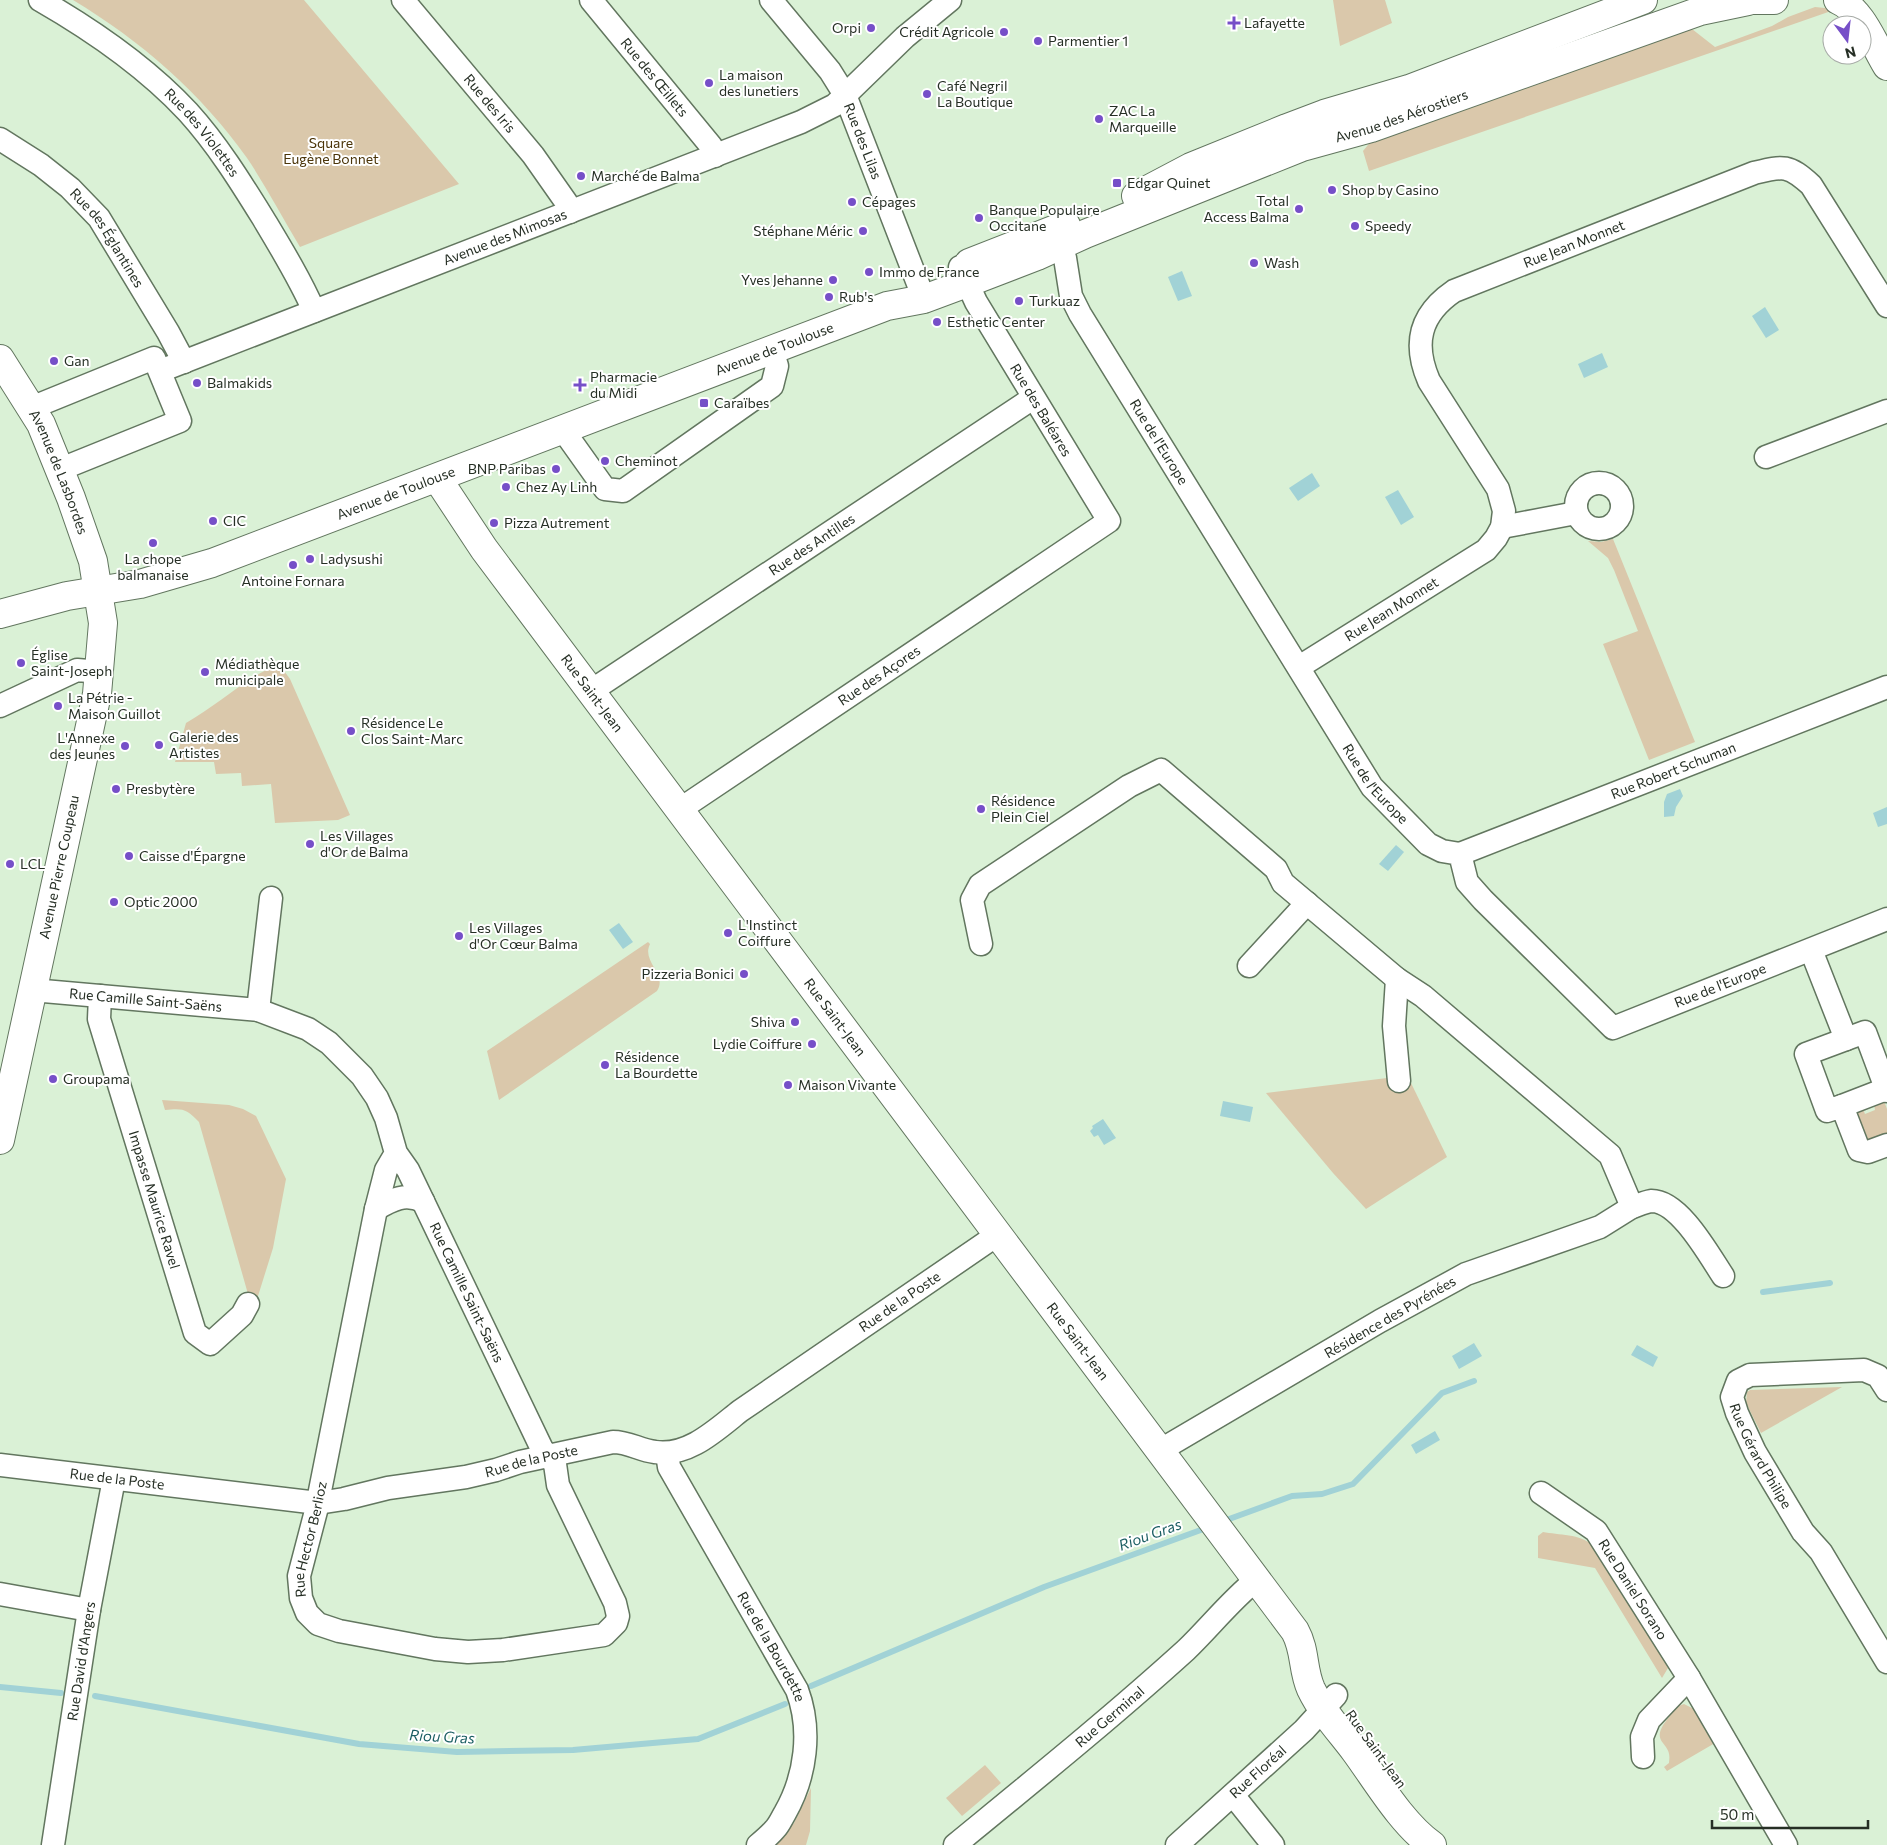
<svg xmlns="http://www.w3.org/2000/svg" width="1887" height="1845" font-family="Commissioner,sans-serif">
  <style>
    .green { fill: #dac8ab }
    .water { fill: #a1d2d6 }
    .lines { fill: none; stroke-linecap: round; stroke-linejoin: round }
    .stream { stroke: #a1d2d6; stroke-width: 6 }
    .minor-casing { stroke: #62765f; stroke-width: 25 }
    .tertiary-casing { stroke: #62765f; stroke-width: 30 }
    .secondary-casing { stroke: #62765f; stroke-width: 30 }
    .minor { stroke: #fff; stroke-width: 22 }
    .tertiary { stroke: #fff; stroke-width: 28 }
    .secondary { stroke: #fff; stroke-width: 28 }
    .poi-dot { fill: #764fc8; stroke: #fff; stroke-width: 2 }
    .labels { text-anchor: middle; stroke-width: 4; stroke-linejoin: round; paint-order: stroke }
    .poi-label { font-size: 14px; fill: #262f25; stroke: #fff; text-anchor: start }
    .street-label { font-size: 14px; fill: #262f25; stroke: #fff }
    .park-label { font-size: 14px; fill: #4b3509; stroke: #fff }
    .water-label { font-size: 15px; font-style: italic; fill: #1b5e63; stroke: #fff }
  </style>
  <rect width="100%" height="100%" fill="#daf1d6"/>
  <!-- green -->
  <g class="green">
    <path d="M73,0H304L459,184L300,247C282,217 266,186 247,158C201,93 141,41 73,0Z"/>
    <path d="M1333,0H1385L1392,23L1340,46Z"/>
    <path d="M1815,7L1825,8L1834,10L1369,171L1363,151L1372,140L1692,29L1715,47L1772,26L1788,17Z"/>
    <path d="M1613,539L1695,742L1649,760L1603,644L1638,631L1614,570L1608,558L1588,541L1601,542Z"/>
    <path d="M279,664L290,679L350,815L338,820L275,823L271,784L242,786L241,773L216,774L214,762H175L186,723C218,705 245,678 279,664Z"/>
    <path d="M648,942L650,944C641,962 668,974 657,991L499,1100L487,1051Z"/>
    <path d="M1387,1078L1411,1083L1447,1157L1366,1209L1333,1173L1266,1093Z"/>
    <path d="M162,1100L229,1105L243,1109L256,1116L286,1179L273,1248L258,1296L248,1294L199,1122C187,1109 183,1108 165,1110Z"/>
    <path d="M1884,1101L1887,1109V1138L1874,1143L1863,1139L1853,1113L1863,1109L1865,1114L1875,1110L1874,1105Z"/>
    <path d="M1842,1387L1761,1433L1746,1403L1747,1392L1750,1390Z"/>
    <path d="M1543,1532C1558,1535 1581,1534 1592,1545L1665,1661L1668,1668L1662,1678L1595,1568L1538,1558V1536Z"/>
    <path d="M1684,1704L1694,1709L1715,1743L1667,1771L1664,1767L1669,1763C1674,1740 1646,1745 1669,1717C1673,1711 1676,1706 1684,1704Z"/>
    <path d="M985,1765L1001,1783L962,1816L946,1798Z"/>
    <path d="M811,1788L810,1831L806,1845H774L794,1823Z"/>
  </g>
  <!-- water -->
  <g class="water">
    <path d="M1182,271L1192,296L1178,301L1168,277Z"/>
    <path d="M1765,307L1779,330L1766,338L1752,316Z"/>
    <path d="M1602,353L1608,367L1584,378L1578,364Z"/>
    <path d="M1312,473L1320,486L1298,501L1289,488Z"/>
    <path d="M1398,490L1414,517L1401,525L1385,497Z"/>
    <path d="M1680,789L1683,796L1676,807L1674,816L1664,817V802L1667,794Z"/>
    <path d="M1887,807V824L1878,827L1873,813Z"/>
    <path d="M1396,845L1404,852L1388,871L1379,864Z"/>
    <path d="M619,923L633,942L623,949L609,930Z"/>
    <path d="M1223,1101L1253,1107L1250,1122L1220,1116Z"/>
    <path d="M1103,1119L1116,1138L1104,1145L1098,1135L1094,1137L1090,1131L1093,1128L1092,1126Z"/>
    <path d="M1474,1343L1482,1356L1459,1369L1452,1356Z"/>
    <path d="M1637,1345L1658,1357L1653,1367L1631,1355Z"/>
    <path d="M1435,1431L1440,1440L1416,1454L1411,1445Z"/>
  </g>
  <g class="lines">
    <!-- stream -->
    <g class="stream">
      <path d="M1763,1292L1830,1283"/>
      <path d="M1221,1522L1292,1496L1322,1494L1353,1484L1442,1393L1474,1381"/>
      <path d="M811,1686L1044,1587L1209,1527"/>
      <path d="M0,1687L61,1693"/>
      <path d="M95,1696L359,1744L457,1752L573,1750L698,1739L785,1704"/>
    </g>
    <defs>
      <g id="minor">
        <path id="s1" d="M40,0C94,31 146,67 188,112C217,144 240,181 263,218C281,248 300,279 314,311"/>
        <path id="s2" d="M403,0L533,155L566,202L570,212"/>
        <path id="s3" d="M591,0L711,146L715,156"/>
        <path id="s4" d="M771,0L830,71L845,95L924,299"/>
        <path id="s5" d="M0,139L41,165L70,188L99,218L168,332L184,362"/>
        <path id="s6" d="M1054,230L1065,258L1071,296L1080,314L1372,787L1428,844L1442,851L1460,854L1467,882L1483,900L1613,1028L1887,919"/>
        <path id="s7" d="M160,371L801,122L835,105L905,37L950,0"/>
        <path d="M31,408L154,358L180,421L61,469"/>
        <path d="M563,430L605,489L623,491L772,386L777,366L772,350"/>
        <path d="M1766,457L1887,411"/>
        <circle cx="1599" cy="506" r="23"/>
        <path d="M1502,527L1576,513"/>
        <path id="s8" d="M1299,667L1486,550L1496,538L1502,527L1504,511L1498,489L1429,381C1413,344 1419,315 1454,291L1754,173C1783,166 1788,164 1811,185L1887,306"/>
        <path id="s9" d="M591,691L1033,398"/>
        <path d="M0,706L77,670L100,672"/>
        <path id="s10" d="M679,810L1109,521L976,302L960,267"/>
        <path id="s11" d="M1460,854L1887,687"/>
        <path d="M981,944L972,900L980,885L1129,786L1161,770L1276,869L1283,883L1397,979L1423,996L1610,1155L1632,1207L1600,1227L1466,1274L1380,1321L1159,1451"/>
        <path d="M1811,950L1846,1039"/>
        <path d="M1249,966L1307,903"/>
        <path d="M1397,979L1394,1026L1399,1081"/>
        <path id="s12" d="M32,990L258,1010L308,1029L329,1043L362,1076L377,1098L386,1118L396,1153L408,1170L542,1449L555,1464L558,1485L615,1603L618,1616L616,1623L604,1635L503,1650L468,1652L435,1649L339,1631L318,1624L307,1613L301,1598L299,1576L316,1511L376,1209L386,1170L396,1153"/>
        <path id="s13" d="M100,996L99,1019L195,1333L210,1344L242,1315L248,1304"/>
        <path d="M258,1010L271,898"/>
        <path d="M1887,1091L1865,1032L1806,1054L1827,1111L1842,1106L1859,1150L1868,1152L1887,1145"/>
        <path d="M1842,1106L1886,1089"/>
        <path d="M1632,1207C1638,1205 1645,1202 1651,1201C1679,1200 1709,1255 1723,1276"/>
        <path d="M376,1209C393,1199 405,1193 423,1201"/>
        <path id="s14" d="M1887,1390L1878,1376L1864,1370L1750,1375L1738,1381L1732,1397L1737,1413L1755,1452L1803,1532L1821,1552L1887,1662"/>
        <path id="s15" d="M667,1453L669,1467L797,1690C812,1730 806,1776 785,1813C782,1818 779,1825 775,1829C770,1835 764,1840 758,1845"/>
        <path id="s16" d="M0,1465L318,1503L344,1499L388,1488L466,1477L496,1470L520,1462L613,1442C629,1442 639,1450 655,1452C688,1457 716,1430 740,1411L997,1235"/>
        <path id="s17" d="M1541,1493L1596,1531L1689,1678L1786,1845"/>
        <path d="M0,1594L89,1610"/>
        <path d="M1643,1757L1642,1737L1649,1720L1689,1678"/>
        <path d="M1233,1795L1273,1845"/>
        <path id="s18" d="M53,1845L89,1610L114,1479"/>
        <path id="s19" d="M955,1845C1033,1781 1111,1718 1186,1650C1210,1627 1230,1601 1256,1580"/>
        <path id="s20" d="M1177,1845L1304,1730L1336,1695"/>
      </g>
      <g id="tertiary">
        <path d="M1838,0C1862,10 1874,45 1887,66"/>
        <path id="s21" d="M0,359L41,424L71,498L93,561L103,623L97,694L0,1140"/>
        <path id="s22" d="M440,477L443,487L484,549L1295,1631C1306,1651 1302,1669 1311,1689C1322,1712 1340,1731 1355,1751C1377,1781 1402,1824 1432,1845"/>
      </g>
      <g id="secondary">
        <path d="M1747,0H1774"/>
        <path d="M1136,196L1191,167L1287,128L1324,114L1409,89L1643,0"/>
        <path d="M969,263L1066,225"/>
        <path id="s23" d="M0,614L67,596L140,584L212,563L887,306L924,299L967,283L1037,256L1085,234L1302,147L1371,128L1700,11L1748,1"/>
      </g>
    </defs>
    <!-- minor casing -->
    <use href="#minor" class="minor-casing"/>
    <!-- tertiary casing -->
    <use href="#tertiary" class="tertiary-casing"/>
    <!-- secondary casing -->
    <use href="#secondary" class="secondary-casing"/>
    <!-- minor -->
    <use href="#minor" class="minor"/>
    <!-- tertiary -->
    <use href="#tertiary" class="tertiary"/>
    <!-- secondary -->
    <use href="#secondary" class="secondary"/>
  </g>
  <!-- markers -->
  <g class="poi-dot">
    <path d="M1231.5 15.5h5v5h5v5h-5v5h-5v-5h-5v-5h5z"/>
    <circle cx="871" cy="28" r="5"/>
    <circle cx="1004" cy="32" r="5"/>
    <circle cx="1038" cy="41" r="5"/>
    <circle cx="709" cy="83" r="5"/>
    <circle cx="927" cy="94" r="5"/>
    <circle cx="1099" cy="119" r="5"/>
    <circle cx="581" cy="176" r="5"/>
    <rect x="1112" y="178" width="10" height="10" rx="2.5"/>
    <circle cx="1332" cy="190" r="5"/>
    <circle cx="852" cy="202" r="5"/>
    <circle cx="1299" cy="209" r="5"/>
    <circle cx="979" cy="218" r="5"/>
    <circle cx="1355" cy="226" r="5"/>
    <circle cx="863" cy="231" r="5"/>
    <circle cx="1254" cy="263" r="5"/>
    <circle cx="869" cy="272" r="5"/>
    <circle cx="833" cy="280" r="5"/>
    <circle cx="829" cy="297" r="5"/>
    <circle cx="1019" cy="301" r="5"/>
    <circle cx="937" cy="322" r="5"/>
    <circle cx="54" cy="361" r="5"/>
    <circle cx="197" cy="383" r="5"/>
    <path d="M577.5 377.5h5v5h5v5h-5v5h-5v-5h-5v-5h5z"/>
    <rect x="699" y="398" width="10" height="10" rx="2.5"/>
    <circle cx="605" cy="461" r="5"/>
    <circle cx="556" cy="469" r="5"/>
    <circle cx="506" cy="487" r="5"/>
    <circle cx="213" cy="521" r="5"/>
    <circle cx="494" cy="523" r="5"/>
    <circle cx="153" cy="543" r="5"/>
    <circle cx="310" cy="559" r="5"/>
    <circle cx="293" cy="565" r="5"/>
    <circle cx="21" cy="663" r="5"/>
    <circle cx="205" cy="672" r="5"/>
    <circle cx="58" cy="706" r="5"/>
    <circle cx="351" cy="731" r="5"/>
    <circle cx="159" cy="745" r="5"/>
    <circle cx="125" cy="746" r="5"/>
    <circle cx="116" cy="789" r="5"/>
    <circle cx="981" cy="809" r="5"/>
    <circle cx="310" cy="844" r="5"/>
    <circle cx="129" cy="856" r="5"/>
    <circle cx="10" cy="864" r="5"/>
    <circle cx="114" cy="902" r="5"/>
    <circle cx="728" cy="933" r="5"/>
    <circle cx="459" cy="936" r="5"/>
    <circle cx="744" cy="974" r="5"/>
    <circle cx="795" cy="1022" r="5"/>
    <circle cx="812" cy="1044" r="5"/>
    <circle cx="605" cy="1065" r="5"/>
    <circle cx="53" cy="1079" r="5"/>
    <circle cx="788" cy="1085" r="5"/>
  </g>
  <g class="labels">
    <!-- poi labels -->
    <g class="poi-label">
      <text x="1244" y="28">Lafayette</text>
      <text x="861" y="33" text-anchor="end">Orpi</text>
      <text x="994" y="37" text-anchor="end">Crédit Agricole</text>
      <text x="1048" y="46">Parmentier 1</text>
      <text x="719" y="80">La maison<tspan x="719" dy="16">des lunetiers</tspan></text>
      <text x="937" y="91">Café Negril<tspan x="937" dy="16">La Boutique</tspan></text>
      <text x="1109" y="116">ZAC La<tspan x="1109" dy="16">Marqueille</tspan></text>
      <text x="591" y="181">Marché de Balma</text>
      <text x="1127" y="188">Edgar Quinet</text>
      <text x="1342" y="195">Shop by Casino</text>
      <text x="1289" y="206" text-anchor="end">Total<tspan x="1289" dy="16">Access Balma</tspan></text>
      <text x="862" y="207">Cépages</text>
      <text x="989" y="215">Banque Populaire<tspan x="989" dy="16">Occitane</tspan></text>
      <text x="1365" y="231">Speedy</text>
      <text x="853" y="236" text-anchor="end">Stéphane Méric</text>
      <text x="1264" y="268">Wash</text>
      <text x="879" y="277">Immo de France</text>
      <text x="823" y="285" text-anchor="end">Yves Jehanne</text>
      <text x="839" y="302">Rub's</text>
      <text x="1029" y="306">Turkuaz</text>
      <text x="947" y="327">Esthetic Center</text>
      <text x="64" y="366">Gan</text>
      <text x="590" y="382">Pharmacie<tspan x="590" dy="16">du Midi</tspan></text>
      <text x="207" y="388">Balmakids</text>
      <text x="714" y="408">Caraïbes</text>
      <text x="615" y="466">Cheminot</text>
      <text x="546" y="474" text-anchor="end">BNP Paribas</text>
      <text x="516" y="492">Chez Ay Linh</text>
      <text x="223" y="526">CIC</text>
      <text x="504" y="528">Pizza Autrement</text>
      <text x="153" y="564" text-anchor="middle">La chope<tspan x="153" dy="16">balmanaise</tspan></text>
      <text x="320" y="564">Ladysushi</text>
      <text x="293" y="586" text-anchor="middle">Antoine Fornara</text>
      <text x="31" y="660">Église<tspan x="31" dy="16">Saint-Joseph</tspan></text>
      <text x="215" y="669">Médiathèque<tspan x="215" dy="16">municipale</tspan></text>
      <text x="68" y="703">La Pétrie -<tspan x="68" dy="16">Maison Guillot</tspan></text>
      <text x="361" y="728">Résidence Le<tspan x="361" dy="16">Clos Saint-Marc</tspan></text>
      <text x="169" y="742">Galerie des<tspan x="169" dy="16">Artistes</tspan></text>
      <text x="115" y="743" text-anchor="end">L'Annexe<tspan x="115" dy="16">des Jeunes</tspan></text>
      <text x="126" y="794">Presbytère</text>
      <text x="991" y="806">Résidence<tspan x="991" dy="16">Plein Ciel</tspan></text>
      <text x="320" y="841">Les Villages<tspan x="320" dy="16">d'Or de Balma</tspan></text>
      <text x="139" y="861">Caisse d'Épargne</text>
      <text x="20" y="869">LCL</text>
      <text x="124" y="907">Optic 2000</text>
      <text x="738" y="930">L'Instinct<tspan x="738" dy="16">Coiffure</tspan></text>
      <text x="469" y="933">Les Villages<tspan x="469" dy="16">d'Or Cœur Balma</tspan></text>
      <text x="734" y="979" text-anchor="end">Pizzeria Bonici</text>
      <text x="785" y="1027" text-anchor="end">Shiva</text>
      <text x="802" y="1049" text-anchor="end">Lydie Coiffure</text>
      <text x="615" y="1062">Résidence<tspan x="615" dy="16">La Bourdette</tspan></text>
      <text x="63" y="1084">Groupama</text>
      <text x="798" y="1090">Maison Vivante</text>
    </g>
    <!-- street labels -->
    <g class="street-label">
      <text dy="5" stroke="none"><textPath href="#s3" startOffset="100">Rue des Œillets</textPath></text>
      <text dy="5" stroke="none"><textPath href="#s2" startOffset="135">Rue des Iris</textPath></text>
      <text dy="5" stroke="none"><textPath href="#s23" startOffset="1490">Avenue des Aérostiers</textPath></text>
      <text dy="5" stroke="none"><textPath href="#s1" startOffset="211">Rue des Violettes</textPath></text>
      <text dy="5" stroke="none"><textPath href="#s4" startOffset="170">Rue des Lilas</textPath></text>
      <text dy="5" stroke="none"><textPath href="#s7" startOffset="370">Avenue des Mimosas</textPath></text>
      <text dy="5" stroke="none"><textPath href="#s5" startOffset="148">Rue des Églantines</textPath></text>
      <text dy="5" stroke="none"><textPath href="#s8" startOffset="648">Rue Jean Monnet</textPath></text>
      <text dy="5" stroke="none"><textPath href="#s23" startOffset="820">Avenue de Toulouse</textPath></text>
      <text transform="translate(1041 410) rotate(59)" y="5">Rue des Baléares</text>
      <text dy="5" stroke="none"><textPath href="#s6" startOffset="239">Rue de l'Europe</textPath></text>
      <text dy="5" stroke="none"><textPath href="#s21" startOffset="128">Avenue de Lasbordes</textPath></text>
      <text dy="5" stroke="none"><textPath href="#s23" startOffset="415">Avenue de Toulouse</textPath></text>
      <text dy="5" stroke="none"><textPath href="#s9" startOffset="265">Rue des Antilles</textPath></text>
      <text dy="5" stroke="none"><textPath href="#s8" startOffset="109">Rue Jean Monnet</textPath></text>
      <text dy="5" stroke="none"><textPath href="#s10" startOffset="241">Rue des Açores</textPath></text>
      <text dy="5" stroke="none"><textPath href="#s22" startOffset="265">Rue Saint-Jean</textPath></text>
      <text dy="5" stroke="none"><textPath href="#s11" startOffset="229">Rue Robert Schuman</textPath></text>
      <text dy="5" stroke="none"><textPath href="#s6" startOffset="644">Rue de l'Europe</textPath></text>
      <text transform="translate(59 867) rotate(-78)" y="5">Avenue Pierre Coupeau</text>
      <text dy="5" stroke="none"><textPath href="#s6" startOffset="1109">Rue de l'Europe</textPath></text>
      <text dy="5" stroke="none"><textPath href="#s12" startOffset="114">Rue Camille Saint-Saëns</textPath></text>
      <text dy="5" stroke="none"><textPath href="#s22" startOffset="670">Rue Saint-Jean</textPath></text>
      <text dy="5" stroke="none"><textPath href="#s13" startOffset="212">Impasse Maurice Ravel</textPath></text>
      <text dy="5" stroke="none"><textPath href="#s12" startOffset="594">Rue Camille Saint-Saëns</textPath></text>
      <text dy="5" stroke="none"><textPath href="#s16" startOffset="956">Rue de la Poste</textPath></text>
      <text transform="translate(1390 1317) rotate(-30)" y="5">Résidence des Pyrénées</text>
      <text dy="5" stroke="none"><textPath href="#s22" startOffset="1075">Rue Saint-Jean</textPath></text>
      <text dy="5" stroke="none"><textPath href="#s14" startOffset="242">Rue Gérard Philipe</textPath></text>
      <text dy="5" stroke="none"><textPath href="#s16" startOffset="538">Rue de la Poste</textPath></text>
      <text dy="5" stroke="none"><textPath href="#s16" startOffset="118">Rue de la Poste</textPath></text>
      <text dy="5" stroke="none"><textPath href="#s12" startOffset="1359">Rue Hector Berlioz</textPath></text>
      <text dy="5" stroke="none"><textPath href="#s17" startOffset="136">Rue Daniel Sorano</textPath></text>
      <text dy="5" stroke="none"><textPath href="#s15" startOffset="221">Rue de la Bourdette</textPath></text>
      <text dy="5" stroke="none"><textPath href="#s18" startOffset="186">Rue David d'Angers</textPath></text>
      <text dy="5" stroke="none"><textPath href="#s19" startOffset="201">Rue Germinal</textPath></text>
      <text transform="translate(1376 1749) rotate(54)" y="5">Rue Saint-Jean</text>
      <text dy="5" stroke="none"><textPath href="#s20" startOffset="109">Rue Floréal</textPath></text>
    </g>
    <!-- park labels -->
    <g class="park-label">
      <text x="331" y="148">Square<tspan x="331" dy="16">Eugène Bonnet</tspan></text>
    </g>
    <!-- water labels -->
    <g class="water-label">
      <text transform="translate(1150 1535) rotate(-20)" y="5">Riou Gras</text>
      <text transform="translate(442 1737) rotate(3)" y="5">Riou Gras</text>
    </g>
  </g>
  <!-- north arrow -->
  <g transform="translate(1847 40) rotate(165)"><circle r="24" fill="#ffffff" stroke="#a8aca8"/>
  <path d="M0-4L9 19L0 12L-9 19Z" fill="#764fc8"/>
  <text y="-8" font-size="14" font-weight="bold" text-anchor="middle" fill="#262f25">N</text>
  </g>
  <!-- scale -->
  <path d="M1712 1820v8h156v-8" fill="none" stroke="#262f25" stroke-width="2.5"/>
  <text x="1720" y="1820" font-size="15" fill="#262f25" stroke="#ffffff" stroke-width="4" paint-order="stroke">50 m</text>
</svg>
